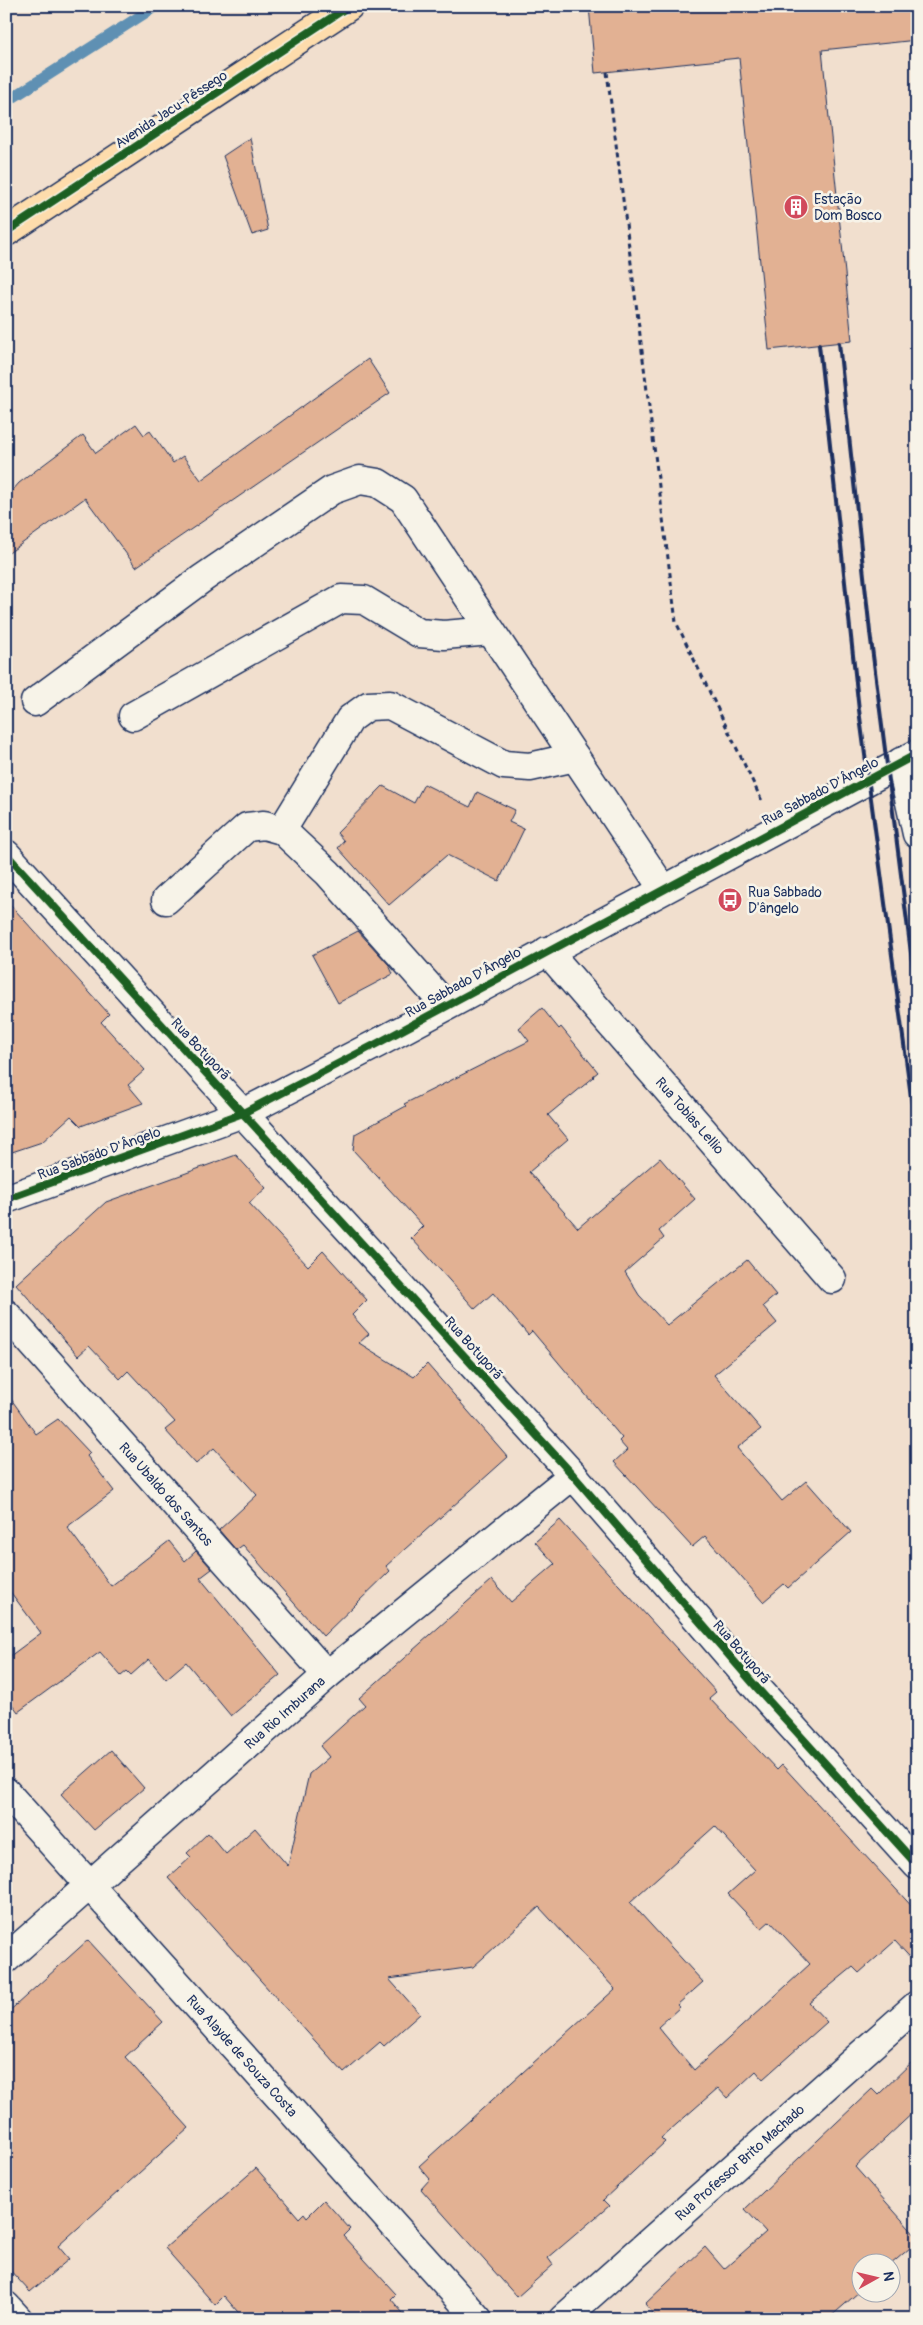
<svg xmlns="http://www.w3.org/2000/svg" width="923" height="2325" font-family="Pangolin,sans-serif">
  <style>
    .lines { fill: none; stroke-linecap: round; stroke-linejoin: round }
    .stream { stroke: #5e90b3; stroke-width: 11 }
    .building { fill: #e2b193; stroke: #1b2f5e; fill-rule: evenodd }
    .minor-casing { stroke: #1b2f5e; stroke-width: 31 }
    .highway-casing { stroke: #1b2f5e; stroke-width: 31 }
    .path { stroke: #1b2f5e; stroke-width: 3; stroke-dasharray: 5 4; stroke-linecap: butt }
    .minor { stroke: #f7f3e8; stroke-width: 28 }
    .highway { stroke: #fddcac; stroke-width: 28 }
    .rail { stroke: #1b2f5e; stroke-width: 4 }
    .cycleway-casing { stroke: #f7f3e8; stroke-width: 11 }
    .cycleway { stroke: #1b5e20; stroke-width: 8 }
    .labels { text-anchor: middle; stroke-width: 5; stroke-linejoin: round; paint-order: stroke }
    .street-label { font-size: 14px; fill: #1b2f5e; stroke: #f7f3e8 }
    .poi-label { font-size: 14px; fill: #1b2f5e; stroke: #f7f3e8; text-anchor: start }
  </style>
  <rect width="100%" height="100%" fill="#f1dfce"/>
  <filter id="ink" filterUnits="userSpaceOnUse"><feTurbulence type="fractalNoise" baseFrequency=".02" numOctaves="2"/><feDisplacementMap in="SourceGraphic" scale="10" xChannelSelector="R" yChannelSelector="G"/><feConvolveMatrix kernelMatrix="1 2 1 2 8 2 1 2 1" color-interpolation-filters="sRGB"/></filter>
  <g filter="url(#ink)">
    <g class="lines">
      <!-- stream -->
      <path class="stream" d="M6,102L156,6"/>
    </g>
    <!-- building -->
    <g class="building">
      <path d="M589,6H917V40L822,50L852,341L769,350L739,58L595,73Z"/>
      <path d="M250,138L268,230L252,235L223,156Z"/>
      <path d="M368,359L390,393L136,567L85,498L6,555V498L19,483L83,435L96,453L136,424L144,435L150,431L173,463L183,456L201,480Z"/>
      <path d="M424,784L470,807L477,792L515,810L509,822L524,829L499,881L447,855L389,905L338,848L344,841L337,833L383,786L414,803Z"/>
      <path d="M6,900L109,1014L101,1022L145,1070L128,1085L143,1103L81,1126L71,1116L42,1142L6,1154Z"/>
      <path d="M358,931L389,965L393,974L338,1003L312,955Z"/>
      <path d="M542,1008L559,1029L561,1027L598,1072L593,1076L594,1077L548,1115L568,1139L529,1172L578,1228L660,1158L695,1199L659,1231L664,1238L625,1272L639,1295L667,1325L747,1260L776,1295L763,1306L777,1323L714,1375L761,1429L737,1448L782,1501L806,1481L851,1532L788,1588L784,1584L763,1602L705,1536L692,1547L614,1462L627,1450L619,1441L622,1438L532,1331L528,1335L493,1293L475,1309L424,1252L411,1238L423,1226L353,1150L355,1134L406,1106L404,1104L529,1041L519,1028Z"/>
      <path d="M236,1155L266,1188L249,1203L308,1266L323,1251L367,1300L352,1315L369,1334L359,1343L414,1377L427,1364L508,1457L386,1566L390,1571L323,1636L243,1545L236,1550L219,1530L257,1495L214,1448L196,1464L165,1430L175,1422L128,1371L120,1379L89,1346L78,1356L16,1284L106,1202Z"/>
      <path d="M6,1392L36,1434L58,1419L90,1453L87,1456L114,1491L67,1527L111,1586L169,1541L185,1561L196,1551L212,1569L200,1578L280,1675L231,1716L186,1662L166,1679L149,1659L131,1675L127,1671L121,1676L100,1652L18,1712L6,1696V1659L41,1633L6,1586Z"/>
      <path d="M560,1520L716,1692L709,1698L777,1770L782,1765L917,1912V1965L895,1941L859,1973L853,1967L809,2003L827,2022L763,2079L756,2071L727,2098L718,2088L661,2138L665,2142L603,2200L609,2206L548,2258L553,2265L517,2297L421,2189L430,2179L419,2166L615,1989L539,1907L473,1967L389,1979L420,2014L384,2046L380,2042L344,2073L168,1878L191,1857L187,1853L208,1833L226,1854L255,1828L288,1866L309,1774L329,1757L320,1746L365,1705L359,1698L492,1580L511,1602L555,1564L535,1542ZM715,1826L755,1870L728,1894L761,1929L770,1921L810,1964L694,2070L658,2027L680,2007L677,2005L703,1982L630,1902Z"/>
      <path d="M111,1750L144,1788L94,1830L61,1794Z"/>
      <path d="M88,1940L163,2022L125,2057L189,2128L58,2246L69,2259L30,2292L6,2266V2014Z"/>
      <path d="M917,2057V2109L855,2167L917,2237V2242L890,2265V2262H860V2291L828,2319H658L645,2304L705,2247L724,2269L766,2232L745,2209L872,2089L878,2095Z"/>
      <path d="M256,2168L299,2218L304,2213L307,2217L324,2200L350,2229L343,2236L396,2294L391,2299L408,2319H244L224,2296L215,2305L165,2248Z"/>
    </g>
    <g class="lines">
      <defs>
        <g id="minor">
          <path d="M35,702L203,578L332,490L360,480L378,483L403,499L663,889"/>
          <path d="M133,716L341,599L364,600L419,633L444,635L491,631"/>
          <path d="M901,762L917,834"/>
          <path d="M282,830L350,719L368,706L390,705L504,765L530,767L575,757"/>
          <path d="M6,854L573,1475L758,1689L917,1865"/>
          <path d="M166,900L247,827L264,825L282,830L328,873L446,1006"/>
          <path id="s1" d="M547,951L832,1279"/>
          <path d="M6,1199L243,1113L378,1043L917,754"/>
          <path id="s2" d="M6,1314L327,1675"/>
          <path id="s3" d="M6,1792L478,2319"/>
          <path id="s4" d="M6,1959L327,1675L573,1475"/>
          <path d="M6,2306L18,2319"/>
          <path id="s5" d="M563,2319L917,2005"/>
        </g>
        <path id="highway" d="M6,232L349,6"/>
      </defs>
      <!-- minor casing -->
      <use href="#minor" class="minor-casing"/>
      <!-- highway casing -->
      <use href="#highway" class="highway-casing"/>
      <!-- path -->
      <path class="path" d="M607,72L676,622L762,801"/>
      <!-- minor -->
      <use href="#minor" class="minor"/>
      <!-- highway -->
      <use href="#highway" class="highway"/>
      <!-- rail -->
      <g class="rail">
        <path d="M839,343L870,632L917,1000"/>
        <path d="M819,345L859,710L917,1141"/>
      </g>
      <defs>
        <g id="cycleway">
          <path d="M6,232L349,6"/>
          <path d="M6,854L573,1475L758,1689L917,1865"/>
          <path d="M6,1199L243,1113L378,1043L917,754"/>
        </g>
      </defs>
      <!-- cycleway casing -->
      <use href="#cycleway" class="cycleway-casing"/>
      <!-- cycleway -->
      <use href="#cycleway" class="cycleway"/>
    </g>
  </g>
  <!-- icons -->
  <defs>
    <symbol id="building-disc" viewBox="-11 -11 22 22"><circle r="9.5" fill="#d1495b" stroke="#f7f3e8"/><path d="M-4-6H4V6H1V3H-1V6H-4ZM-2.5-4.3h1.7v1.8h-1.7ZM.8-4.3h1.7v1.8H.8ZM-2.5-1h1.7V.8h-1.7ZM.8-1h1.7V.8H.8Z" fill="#fff"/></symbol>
    <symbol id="bus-disc" viewBox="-11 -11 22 22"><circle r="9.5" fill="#d1495b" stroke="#f7f3e8"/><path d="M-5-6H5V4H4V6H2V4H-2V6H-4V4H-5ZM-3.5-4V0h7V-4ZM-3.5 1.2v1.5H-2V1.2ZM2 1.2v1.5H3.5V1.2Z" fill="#fff"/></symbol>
  </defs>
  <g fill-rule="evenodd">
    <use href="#building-disc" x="782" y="193" width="28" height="28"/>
    <use href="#bus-disc" x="716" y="886" width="28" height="28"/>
  </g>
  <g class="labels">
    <!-- street labels -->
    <g class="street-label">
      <text transform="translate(171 109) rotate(-33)" y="5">Avenida Jacu-Pêssego</text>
      <text transform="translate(820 791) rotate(-28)" y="5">Rua Sabbado D'Ângelo</text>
      <text transform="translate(463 982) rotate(-29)" y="5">Rua Sabbado D'Ângelo</text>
      <text transform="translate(201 1049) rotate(47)" y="5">Rua Botuporã</text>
      <text dy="5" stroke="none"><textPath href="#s1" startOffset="218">Rua Tobias Lellio</textPath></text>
      <text transform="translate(99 1153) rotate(-20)" y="5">Rua Sabbado D'Ângelo</text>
      <text transform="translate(474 1348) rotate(48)" y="5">Rua Botuporã</text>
      <text dy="5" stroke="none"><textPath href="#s2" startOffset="241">Rua Ubaldo dos Santos</textPath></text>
      <text transform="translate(742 1652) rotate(49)" y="5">Rua Botuporã</text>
      <text dy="5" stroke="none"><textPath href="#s4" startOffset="372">Rua Rio Imburana</textPath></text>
      <text dy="5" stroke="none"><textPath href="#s3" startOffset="354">Rua Alayde de Souza Costa</textPath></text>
      <text dy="5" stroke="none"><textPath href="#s5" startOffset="236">Rua Professor Brito Machado</textPath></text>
    </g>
    <!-- poi labels -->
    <g class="poi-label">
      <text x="814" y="204">Estação<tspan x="814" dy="16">Dom Bosco</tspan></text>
      <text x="748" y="897">Rua Sabbado<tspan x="748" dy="16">D'ângelo</tspan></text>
    </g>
  </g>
  <!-- margin -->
  <rect width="923" height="2325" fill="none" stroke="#f7f3e8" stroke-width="25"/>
  <rect x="12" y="12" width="898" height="2300" fill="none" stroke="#1b2f5e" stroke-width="2" filter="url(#ink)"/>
  <!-- north arrow -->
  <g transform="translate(876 2278) rotate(82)"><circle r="24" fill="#f7f3e8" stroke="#9fa5b1"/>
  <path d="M0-4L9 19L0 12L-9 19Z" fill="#d1495b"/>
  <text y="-8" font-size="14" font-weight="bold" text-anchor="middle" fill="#1b2f5e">N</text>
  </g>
</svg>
